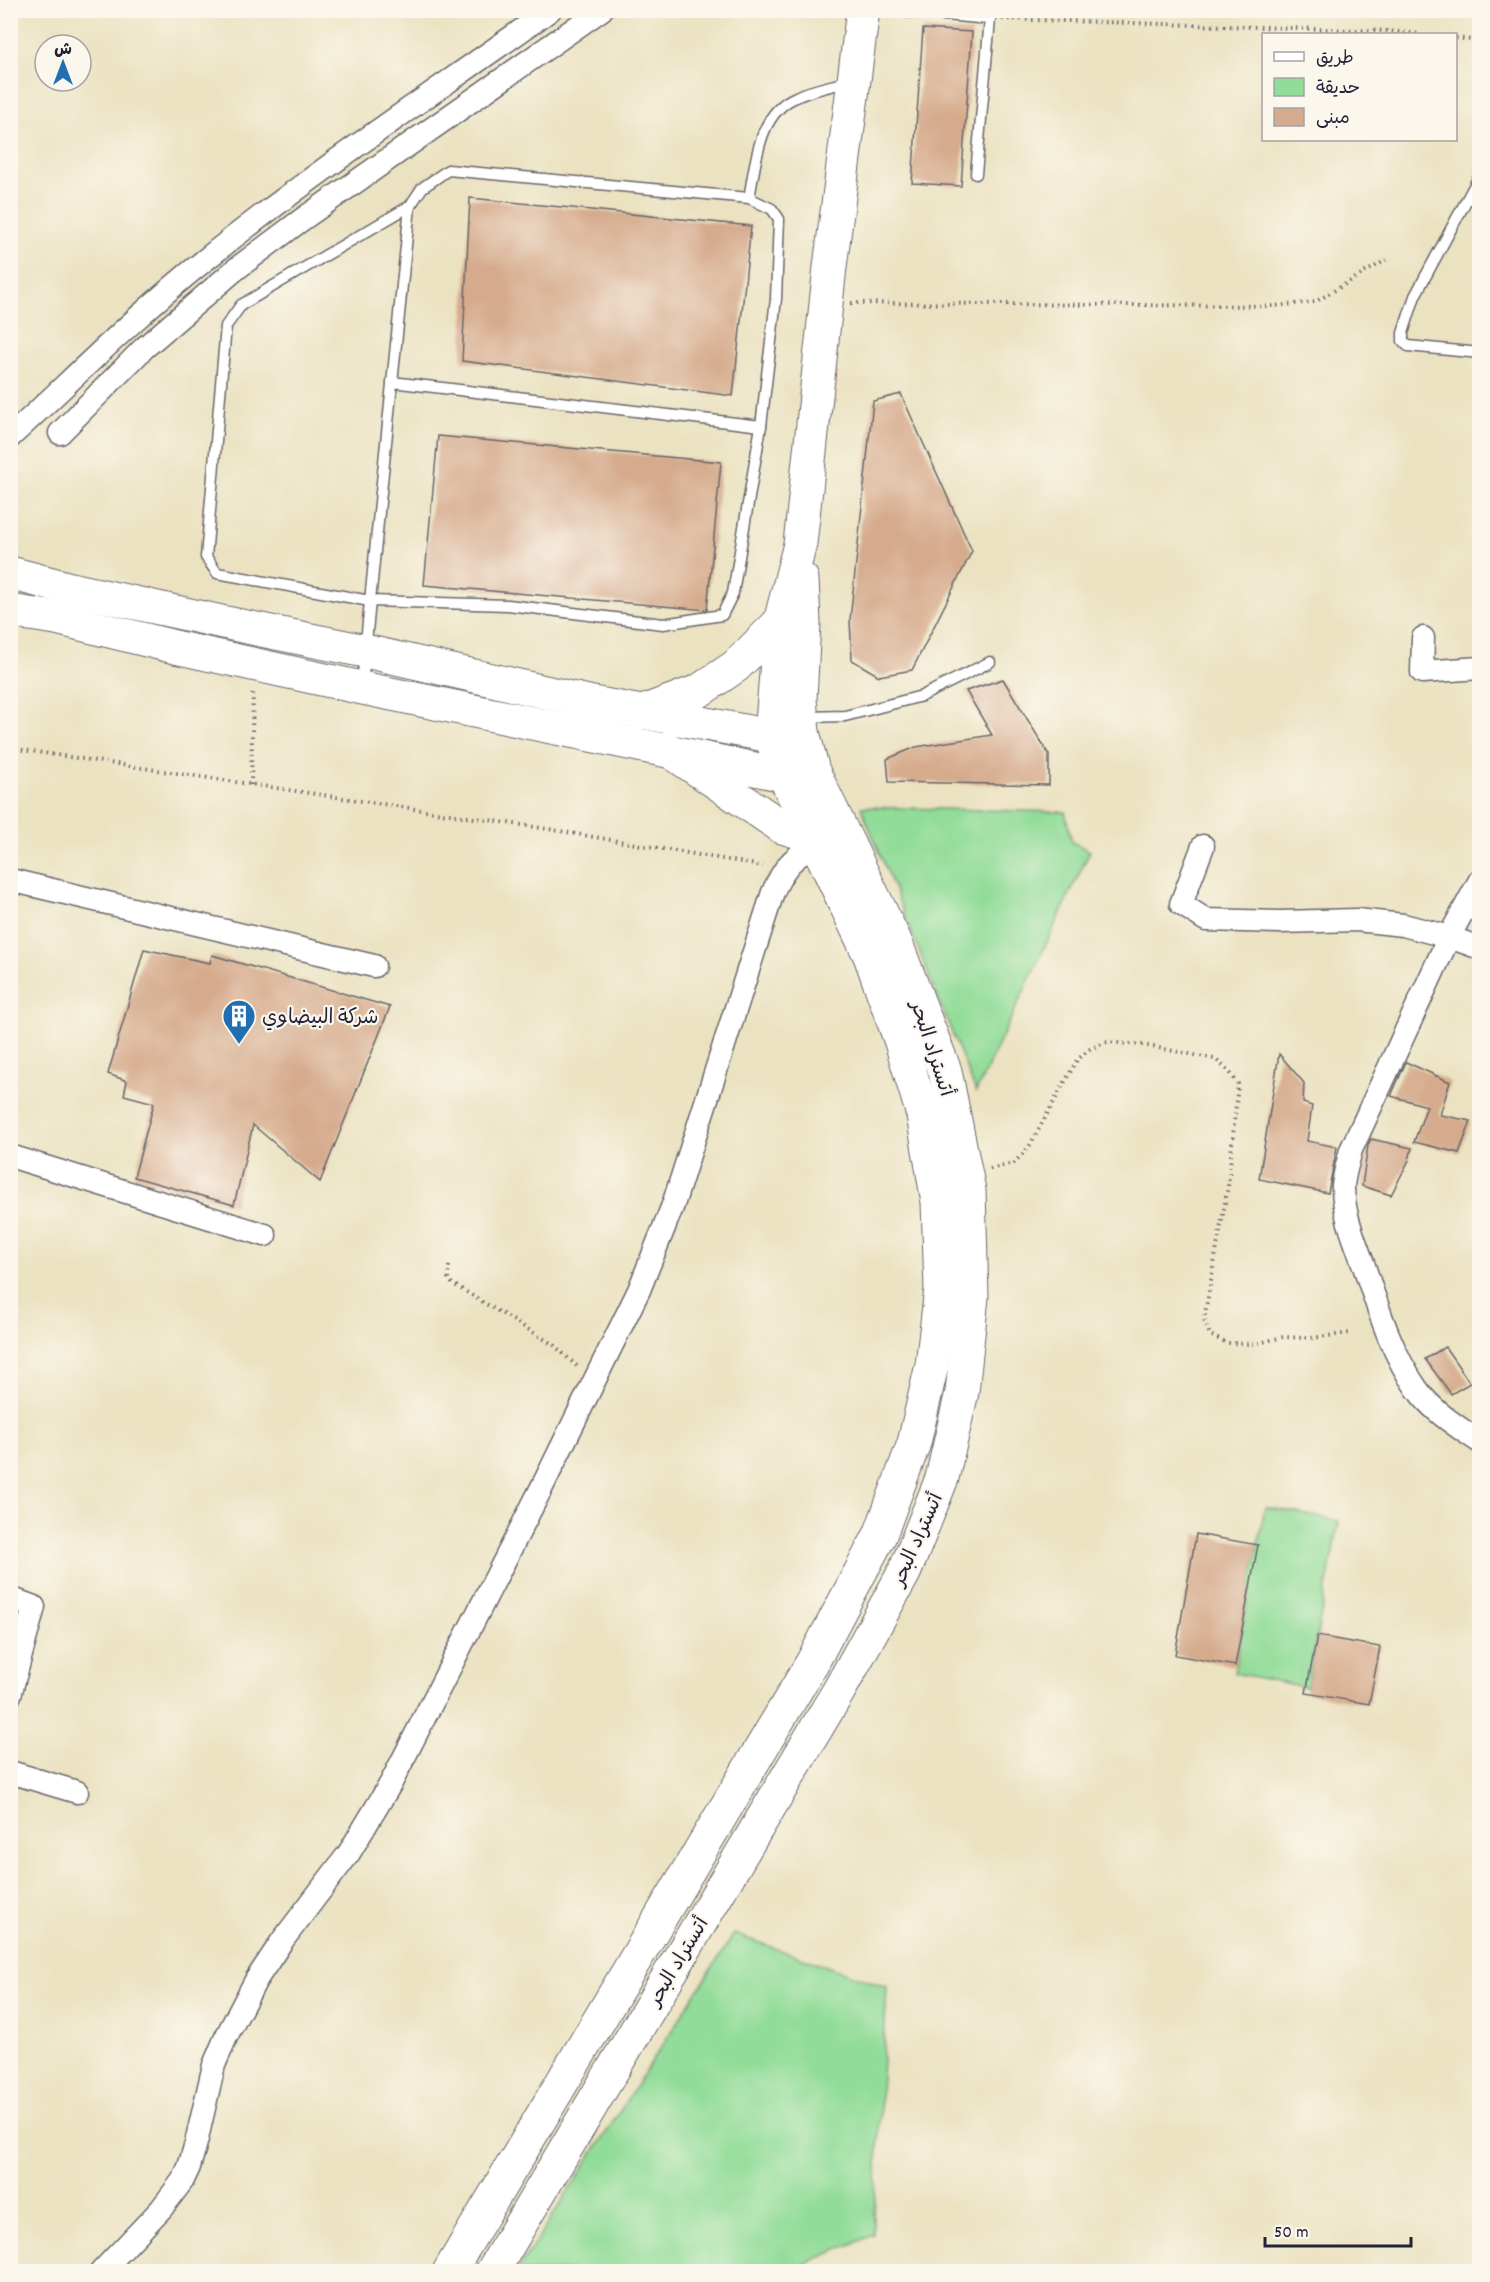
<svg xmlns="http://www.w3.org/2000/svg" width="1490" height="2282" font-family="Dekko,'Playpen Sans Arabic',sans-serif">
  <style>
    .green { fill: #91dc98; stroke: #5a7f6a; stroke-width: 1.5 }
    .building { fill: #d6ab8d }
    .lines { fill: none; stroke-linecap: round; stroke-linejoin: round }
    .lane-casing { stroke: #68656a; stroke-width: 13 }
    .street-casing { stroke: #68656a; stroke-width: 25 }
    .primary-casing { stroke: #68656a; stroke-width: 35 }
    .highway-casing { stroke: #68656a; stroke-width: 35 }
    .path { stroke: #68656a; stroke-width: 4; stroke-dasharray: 1.5 4.5; stroke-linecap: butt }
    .lane { stroke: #fff; stroke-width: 10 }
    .street { stroke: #fff; stroke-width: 22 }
    .primary { stroke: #fff; stroke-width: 33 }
    .highway { stroke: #fff; stroke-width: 33 }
    .labels { text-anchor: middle; stroke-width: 4.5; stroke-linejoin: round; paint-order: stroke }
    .poi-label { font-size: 20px; fill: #22223b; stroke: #fbf7ec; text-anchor: start }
    .street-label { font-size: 20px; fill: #22223b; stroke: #fbf7ec }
  </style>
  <rect width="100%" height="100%" fill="#fbf7ec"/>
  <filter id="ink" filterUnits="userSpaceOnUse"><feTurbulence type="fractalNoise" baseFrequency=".0167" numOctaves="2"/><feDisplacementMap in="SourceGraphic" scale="12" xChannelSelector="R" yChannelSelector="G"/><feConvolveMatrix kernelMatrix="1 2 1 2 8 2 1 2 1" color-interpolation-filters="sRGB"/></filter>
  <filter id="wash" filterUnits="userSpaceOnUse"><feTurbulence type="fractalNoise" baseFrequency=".008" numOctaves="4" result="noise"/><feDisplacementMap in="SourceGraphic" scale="24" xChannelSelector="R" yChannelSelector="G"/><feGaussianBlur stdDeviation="1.35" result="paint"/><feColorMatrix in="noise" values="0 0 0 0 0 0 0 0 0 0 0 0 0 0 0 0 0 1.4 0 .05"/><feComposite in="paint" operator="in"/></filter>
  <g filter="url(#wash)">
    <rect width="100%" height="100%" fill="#ebe2c1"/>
    <!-- green -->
    <g class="green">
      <path d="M861,807L1065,812L1072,842L1090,851L976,1092Z"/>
      <path d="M1265,1507L1339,1521L1307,1687L1234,1673Z"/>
      <path d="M734,1934L887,1987L873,2235L788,2271H517Z"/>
    </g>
    <g id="blocks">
      <!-- building -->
      <g class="building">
        <path d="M923,29L972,32L961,186L912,183Z"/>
        <path d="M470,198L751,226L733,396L462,361Z"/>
        <path d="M901,394L972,551L912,670L879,676L852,660L850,620L873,401Z"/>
        <path d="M438,436L721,462L707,610L424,585Z"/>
        <path d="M1003,679L1049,755V785L889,782L887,759L916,747L992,735L966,691Z"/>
        <path d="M144,949L210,963L212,955L390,1007L320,1182L253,1125L234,1205L134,1177L154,1103L124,1095L127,1081L108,1074Z"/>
        <path d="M1279,1054L1304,1083L1303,1103L1312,1106L1307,1141L1337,1147L1328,1193L1259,1179Z"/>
        <path d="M1406,1062L1450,1082L1440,1115L1471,1121L1459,1153L1414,1142L1427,1106L1391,1096Z"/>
        <path d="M1371,1139L1412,1148L1409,1160L1391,1195L1362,1186L1368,1145Z"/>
        <path d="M1445,1347L1470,1383L1451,1394L1425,1359Z"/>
        <path d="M1196,1534L1258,1545L1235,1666L1175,1655Z"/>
        <path d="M1317,1636L1380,1647L1369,1704L1306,1693Z"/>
      </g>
    </g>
  </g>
  <g filter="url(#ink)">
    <use href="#blocks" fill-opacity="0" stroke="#68656a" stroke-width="1.5"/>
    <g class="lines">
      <defs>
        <g id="lane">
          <path d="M888,10L990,19L991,10"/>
          <path d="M976,174L990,19"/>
          <path d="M1480,175L1415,296L1403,333V341L1408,346L1480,353"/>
          <path d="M749,198C756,163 758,113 796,97C813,89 833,86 850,81"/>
          <path d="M392,382L761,426"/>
          <path d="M362,685L370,601L410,206L422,188L448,170L749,198L772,209L779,219L776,299L761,426L733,593L722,615L663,624L508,605L370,601L217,573L206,557L226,326L241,305L410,206"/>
          <path d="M806,717L845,716L922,696L990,662"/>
        </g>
        <g id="street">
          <path d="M60,433L144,348L236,269L300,221L601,10"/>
          <path d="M10,437C74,378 136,315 205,260C315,171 434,93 550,10"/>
          <path d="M1423,638L1422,672L1480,668"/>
          <path d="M1203,846L1181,904L1206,920L1280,922L1357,920L1403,925L1449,937L1480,948"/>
          <path d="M10,880L374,966"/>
          <path d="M1480,880L1449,937L1351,1150C1348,1162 1344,1174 1343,1186C1343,1213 1355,1241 1364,1266C1378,1308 1391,1352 1417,1389C1432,1411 1458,1427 1480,1442"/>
          <path d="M10,1156L265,1235"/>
          <path d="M10,1598L34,1607L10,1695"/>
          <path d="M10,1772L77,1792"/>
          <path d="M101,2272L161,2209L183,2180L189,2167L196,2143L214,2065L226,2037L256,1980L282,1941L349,1853L391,1783L542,1487L639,1290L673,1205L773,892C785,865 791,860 815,844"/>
        </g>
        <g id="primary">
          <path d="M10,573L67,588L222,622L365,651L593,703L771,736L799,732"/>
          <path d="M10,611L56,618L179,648L362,688L784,775L810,771"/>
        </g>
        <g id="highway">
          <path d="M640,713L699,691L736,666L780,622"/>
          <path d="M667,749L782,827L812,836"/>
          <path d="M449,2272L812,1663L880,1535L914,1443L932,1365L941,1289L938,1202L923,1115L901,1042L870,956L784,775L771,736L780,622L800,544L830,267L863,10"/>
          <path d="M492,2272L841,1687L905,1571L942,1478L962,1392L972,1297L969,1190L945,1071L895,941L813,771L803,732L800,699L804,623L802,579"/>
        </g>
      </defs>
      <!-- lane casing -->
      <use href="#lane" class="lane-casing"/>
      <!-- street casing -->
      <use href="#street" class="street-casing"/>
      <!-- primary casing -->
      <use href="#primary" class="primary-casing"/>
      <!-- highway casing -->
      <use href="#highway" class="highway-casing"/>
      <!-- path -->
      <g class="path">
        <path d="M1002,19L1387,31L1421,34"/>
        <path d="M1456,38L1480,41"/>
        <path d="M851,303L1274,306L1315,302L1386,260"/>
        <path d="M10,748L548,829L763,866"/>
        <path d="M251,785L253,689"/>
        <path d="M990,1169L1014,1163L1029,1147L1077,1060L1090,1049L1107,1042L1143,1045L1215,1059L1229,1071L1238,1084L1228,1186L1204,1319L1210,1335L1227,1343L1255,1344L1283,1337L1311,1338L1350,1333"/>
        <path d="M449,1266L448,1280L453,1284L554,1345L580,1369"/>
      </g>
      <!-- lane -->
      <use href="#lane" class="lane"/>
      <!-- street -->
      <use href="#street" class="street"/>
      <!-- primary -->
      <use href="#primary" class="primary"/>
      <!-- highway -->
      <use href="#highway" class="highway"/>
    </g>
  </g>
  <!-- icons -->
  <defs>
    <symbol id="building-pin" viewBox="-11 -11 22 30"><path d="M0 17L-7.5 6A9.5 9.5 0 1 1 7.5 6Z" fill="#1f6fb2" stroke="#fbf7ec"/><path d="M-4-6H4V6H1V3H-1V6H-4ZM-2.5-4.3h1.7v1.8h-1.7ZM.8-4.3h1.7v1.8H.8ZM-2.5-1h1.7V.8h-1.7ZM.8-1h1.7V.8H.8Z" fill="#fff"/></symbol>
  </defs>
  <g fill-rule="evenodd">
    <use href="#building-pin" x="220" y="997" width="38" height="52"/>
  </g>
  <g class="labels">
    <!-- poi labels -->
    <g class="poi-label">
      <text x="262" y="1023">شركة البيضاوي</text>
    </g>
    <!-- street labels -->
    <g class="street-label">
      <text transform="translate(933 1048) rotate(72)" y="7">أتستراد البحر</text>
      <text transform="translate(916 1539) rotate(-66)" y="7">أتستراد البحر</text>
      <text transform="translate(677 1961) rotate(-59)" y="7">أتستراد البحر</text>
    </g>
  </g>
  <!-- margin -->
  <rect width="1490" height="2282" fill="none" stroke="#fbf7ec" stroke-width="36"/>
  <!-- legend -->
  <rect x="1262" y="33" width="195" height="108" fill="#fbf7ec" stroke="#a4a2a5" stroke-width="1.5"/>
  <rect x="1274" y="52" width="30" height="9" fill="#ffffff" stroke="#a4a2a5" stroke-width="1.5"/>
  <text x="1316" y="63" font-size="18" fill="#22223b">طريق</text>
  <rect x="1274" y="78" width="30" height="18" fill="#91dc98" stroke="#a4a2a5" stroke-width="1.5"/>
  <text x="1316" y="93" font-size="18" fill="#22223b">حديقة</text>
  <rect x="1274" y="108" width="30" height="18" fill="#d6ab8d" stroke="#a4a2a5" stroke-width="1.5"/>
  <text x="1316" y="123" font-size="18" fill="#22223b">مبنى</text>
  <!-- north arrow -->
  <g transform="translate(63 63)"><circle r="28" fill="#fbf7ec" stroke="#a4a2a5" stroke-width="1.5"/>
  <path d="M0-4.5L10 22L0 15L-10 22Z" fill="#1f6fb2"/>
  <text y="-9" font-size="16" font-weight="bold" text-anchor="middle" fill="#22223b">ش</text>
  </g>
  <!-- scale -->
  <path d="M1265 2237v9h146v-9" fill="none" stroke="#22223b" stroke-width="3"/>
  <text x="1274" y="2237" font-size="18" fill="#22223b" stroke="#fbf7ec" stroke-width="4.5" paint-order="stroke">50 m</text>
</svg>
